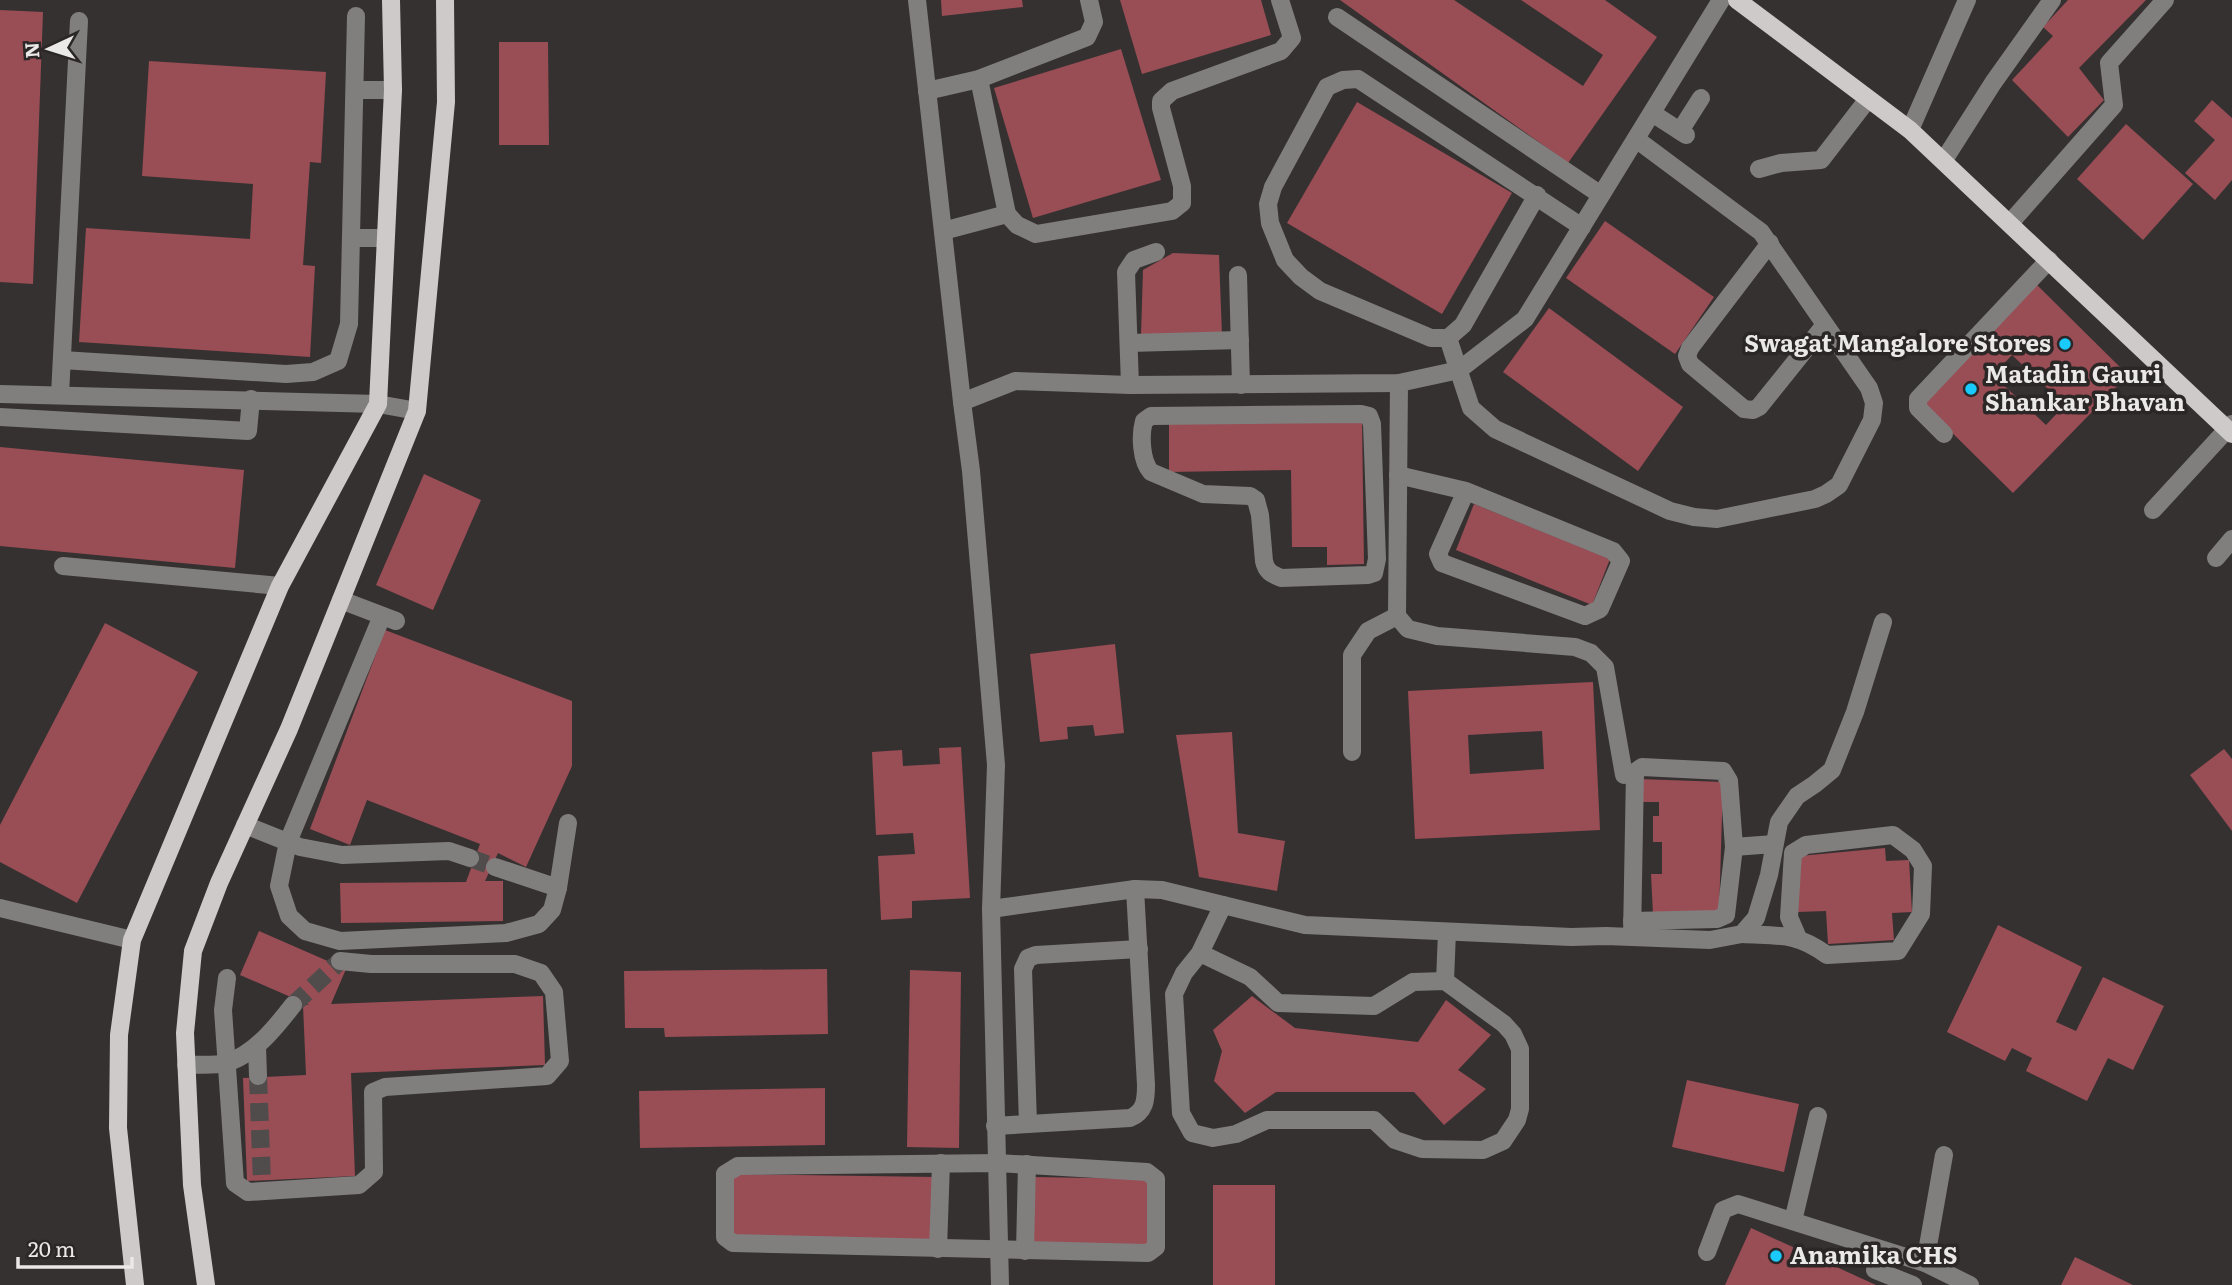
<svg xmlns="http://www.w3.org/2000/svg" width="2232" height="1285" font-family="Literata,serif">
  <style>
    .building { fill: #994d55; fill-rule: evenodd }
    .lines { fill: none; stroke-linecap: round; stroke-linejoin: round }
    .minor-tunnel { stroke: #514c4c; stroke-width: 18; stroke-dasharray: 18 9; stroke-linecap: butt }
    .minor { stroke: #817e7e; stroke-width: 18 }
    .major { stroke: #cfcaca; stroke-width: 18 }
    .poi-dot { fill: #1acafc; stroke: #2c2727; stroke-width: 2.5 }
    .labels { text-anchor: middle; stroke-width: 7; stroke-linejoin: round; paint-order: stroke }
    .poi-label { font-size: 24px; font-weight: bold; fill: #ebe8e8; stroke: #2c2727; text-anchor: start }
  </style>
  <rect width="100%" height="100%" fill="#363131"/>
  <!-- building -->
  <g class="building">
    <path d="M941,0H1022L1023,7L942,16Z"/>
    <path d="M1120,0H1261L1271,35L1142,74Z"/>
    <path d="M1340,0H1454L1583,86L1603,55L1521,0H1605L1657,37L1568,163Z"/>
    <path d="M2068,0H2146L2079,68L2104,100L2068,137L2012,80L2053,36L2043,27Z"/>
    <path d="M0,10L43,12L33,284L0,282Z"/>
    <path d="M499,42H548L549,145H499Z"/>
    <path d="M1121,49L1161,180L1033,218L994,88Z"/>
    <path d="M149,61L326,72L321,163L310,162L303,265L315,266L310,357L79,342L86,228L250,239L253,184L142,176Z"/>
    <path d="M2212,100L2232,118V180L2215,200L2185,173L2215,140L2194,121Z"/>
    <path d="M1357,102L1512,193L1442,314L1287,223Z"/>
    <path d="M2126,124L2193,184L2143,240L2077,179Z"/>
    <path d="M1605,221L1714,297L1675,354L1566,278Z"/>
    <path d="M1173,253L1219,255L1222,336L1141,334L1143,270Z"/>
    <path d="M2036,284L2128,375L2013,493L1921,402ZM2012,355L2065,405L2046,425L1993,375Z"/>
    <path d="M1549,308L1683,407L1638,471L1503,372Z"/>
    <path d="M1362,419L1364,564L1327,565V547H1292L1291,470L1169,472V422Z"/>
    <path d="M0,447L244,470L235,568L0,546Z"/>
    <path d="M424,474L481,500L433,610L376,585Z"/>
    <path d="M1474,504L1610,559L1592,605L1456,550Z"/>
    <path d="M105,623L198,672L77,903L0,862V825Z"/>
    <path d="M385,630L572,701V766L526,867L498,853L485,881H503V921L341,923L340,883L466,882L480,844L367,800L350,845L310,829Z"/>
    <path d="M1115,644L1124,733L1095,736L1093,725L1067,727L1068,739L1040,742L1030,654Z"/>
    <path d="M1593,682L1600,830L1415,839L1408,691ZM1542,731L1544,769L1470,774L1468,735Z"/>
    <path d="M1232,732L1238,833L1285,841L1277,891L1199,877L1176,735Z"/>
    <path d="M961,747L970,898L912,901V918L881,920L878,856L915,854L913,833L876,835L872,752L902,750L903,766L940,764L939,748Z"/>
    <path d="M2224,749L2232,759V831L2190,775Z"/>
    <path d="M1639,779L1723,782L1719,914H1653L1651,874H1662V842H1653V816H1659V802H1639Z"/>
    <path d="M1885,848L1886,861L1909,860L1912,912L1892,913L1894,940L1828,944L1826,911L1797,912L1800,856Z"/>
    <path d="M1998,925L2082,967L2056,1022L2076,1031L2103,977L2164,1006L2133,1070L2108,1058L2087,1101L2026,1071L2032,1058L2012,1048L2005,1061L1947,1032Z"/>
    <path d="M259,931L346,969L331,1004L543,996L545,1065L351,1073L355,1176L247,1181L243,1078L306,1075L303,1005H309L240,975Z"/>
    <path d="M827,969L828,1034L665,1037L664,1028H625L624,971Z"/>
    <path d="M910,970L961,972L959,1148L907,1147Z"/>
    <path d="M1252,996L1295,1028L1418,1042L1446,1000L1491,1035L1458,1070L1486,1089L1444,1125L1414,1092H1276L1245,1113L1214,1081L1222,1051L1213,1030Z"/>
    <path d="M1687,1080L1799,1104L1784,1172L1672,1147Z"/>
    <path d="M825,1088V1145L640,1148L639,1091Z"/>
    <path d="M733,1174L937,1177L932,1241L731,1235Z"/>
    <path d="M1033,1177L1151,1179L1149,1246L1031,1244Z"/>
    <rect x="1213" y="1185" width="62" height="100"/>
    <path d="M1751,1228L1876,1285H1725Z"/>
    <path d="M2075,1257L2133,1285H2061Z"/>
  </g>
  <g class="lines">
    <!-- minor-tunnel -->
    <g class="minor-tunnel">
      <path d="M470,858L495,867"/>
      <path d="M293,1005L340,961"/>
      <path d="M258,1076L262,1182"/>
    </g>
    <!-- minor -->
    <g class="minor">
      <path d="M917,0L962,402"/>
      <path d="M1337,17L1601,195"/>
      <path d="M979,79L1007,214"/>
      <path d="M355,90H393"/>
      <path d="M927,91L979,79L1087,37L1094,22L1089,0"/>
      <path d="M1652,113L1686,135"/>
      <path d="M1910,130L1967,0"/>
      <path d="M1680,131L1701,98"/>
      <path d="M1944,160L1993,83L2052,0"/>
      <path d="M1759,169L1781,163L1821,160L1868,99"/>
      <path d="M1537,195L1463,325L1448,338H1431L1320,291L1301,277L1285,260L1270,223L1268,204L1273,187L1327,87L1343,80L1358,79L1582,227"/>
      <path d="M2010,223L2114,105L2109,63L2165,0"/>
      <path d="M943,231L1007,214L1017,225L1036,234L1172,211L1182,203V186L1161,108V101L1172,91L1281,51L1292,38L1280,0"/>
      <path d="M351,238H384"/>
      <path d="M1770,243L1690,348L1687,356L1690,364L1744,409L1753,410L1759,407L1824,326"/>
      <path d="M1238,275L1241,385"/>
      <path d="M1448,338L1471,408L1495,429L1670,511L1694,517L1717,519L1815,499L1826,494L1839,485L1872,420L1874,403L1869,388L1761,232L1636,139"/>
      <path d="M1129,343L1240,340"/>
      <path d="M62,360L286,374L313,372L338,361L349,324L356,16"/>
      <path d="M1399,383L1397,616L1408,629L1437,636L1575,647L1591,653L1605,667L1624,775"/>
      <path d="M1130,385L1126,272L1134,260L1156,252"/>
      <path d="M0,394L378,404L417,411"/>
      <path d="M60,395L79,21"/>
      <path d="M1361,414L1369,416L1372,424L1377,559L1374,573L1368,575L1281,578C1271,574 1266,571 1264,561L1260,515L1256,500L1250,496L1203,494L1151,472C1141,461 1140,435 1144,421L1151,416Z"/>
      <path d="M0,417L248,431L251,399"/>
      <path d="M1944,434L1918,408V399L2049,260"/>
      <path d="M1398,475L1466,491L1613,551L1621,561L1600,609L1585,616L1442,563L1438,554L1466,491"/>
      <path d="M2153,510L2232,424"/>
      <path d="M2216,558L2232,539"/>
      <path d="M63,566L280,586"/>
      <path d="M341,600L396,621"/>
      <path d="M382,616L288,842L279,886L289,916L305,931L340,941L506,933L539,924L552,910L558,888"/>
      <path d="M1352,752V655L1368,631L1397,616"/>
      <path d="M245,825L300,847L342,855L449,851L470,858"/>
      <path d="M495,867L558,888L568,823"/>
      <path d="M0,908L132,940"/>
      <path d="M991,909L1135,889L1162,890L1305,925L1571,937L1606,936L1710,940L1742,934L1756,918L1769,875L1779,822L1797,796L1815,784L1832,770L1855,712L1883,622"/>
      <path d="M1632,921L1717,919L1726,915L1734,847"/>
      <path d="M1742,934C1778,936 1796,932 1827,955L1898,951L1921,914L1923,866L1913,850L1893,835L1806,845L1793,853L1789,917L1798,938"/>
      <path d="M1632,936L1635,772L1642,767L1723,771L1729,781L1734,847L1774,844"/>
      <path d="M1200,953L1250,977L1278,1003L1374,1006L1413,982L1445,981L1504,1024L1513,1034L1520,1049V1109L1517,1120L1503,1141L1483,1150L1422,1149L1395,1140L1374,1120H1267L1236,1134L1213,1138L1192,1133L1181,1113L1174,994L1184,973L1200,953L1223,905"/>
      <path d="M227,978L223,1010L235,1183L248,1192L359,1185L374,1172L373,1092L385,1087L547,1076L560,1061L554,992L541,973L515,964H371L340,961"/>
      <path d="M1445,981L1447,932"/>
      <path d="M257,1046L258,1076"/>
      <path d="M186,1065C199,1064 213,1066 226,1063C254,1055 276,1027 293,1005"/>
      <path d="M1028,1124L1023,969L1028,958L1036,955L1139,949"/>
      <path d="M995,1126L1130,1118C1145,1112 1146,1100 1146,1085L1135,889"/>
      <path d="M997,1163L1147,1172L1156,1179V1247L1148,1253L733,1243L725,1237V1174L738,1166Z"/>
      <path d="M1793,1221L1818,1116"/>
      <path d="M938,1249L941,1163"/>
      <path d="M1025,1251L1027,1164"/>
      <path d="M1707,1252L1723,1210L1738,1204L1925,1263L1970,1285"/>
      <path d="M1925,1263L1944,1155"/>
      <path d="M1875,1270L1913,1285"/>
      <path d="M1000,1285L991,909L996,765L971,471L962,402L1015,381L1130,385L1399,383L1459,370L1525,319L1721,0"/>
    </g>
    <!-- major -->
    <g class="major">
      <path d="M1737,0L1910,130L2232,434"/>
      <path d="M135,1285L118,1128L119,1035L132,940L280,586L378,404L393,90L391,0"/>
      <path d="M206,1285L192,1185L185,1033L193,951L219,883L289,729L417,411L446,102L445,0"/>
    </g>
  </g>
  <!-- markers -->
  <g class="poi-dot">
    <circle cx="2065" cy="344" r="7"/>
    <circle cx="1971" cy="389" r="7"/>
    <circle cx="1776" cy="1256" r="7"/>
  </g>
  <g class="labels">
    <!-- poi labels -->
    <g class="poi-label">
      <text x="2051" y="352" text-anchor="end">Swagat Mangalore Stores</text>
      <text x="1985" y="383">Matadin Gauri<tspan x="1985" dy="28">Shankar Bhavan</tspan></text>
      <text x="1790" y="1264">Anamika CHS</text>
    </g>
  </g>
  <!-- north arrow -->
  <g transform="translate(49 49) rotate(266)" stroke="#2c2727" stroke-width="5" paint-order="stroke">
  <path d="M0-5L12 26L0 18L-12 26Z" fill="#ebe8e8"/>
  <text y="-10" font-size="19" font-weight="bold" text-anchor="middle" fill="#ebe8e8">N</text>
  </g>
  <!-- scale -->
  <path d="M18 1257v10h114v-10" fill="none" stroke="#ebe8e8" stroke-width="3.5"/>
  <text x="28" y="1257" font-size="21" fill="#ebe8e8" stroke="#2c2727" stroke-width="5" paint-order="stroke">20 m</text>
</svg>
